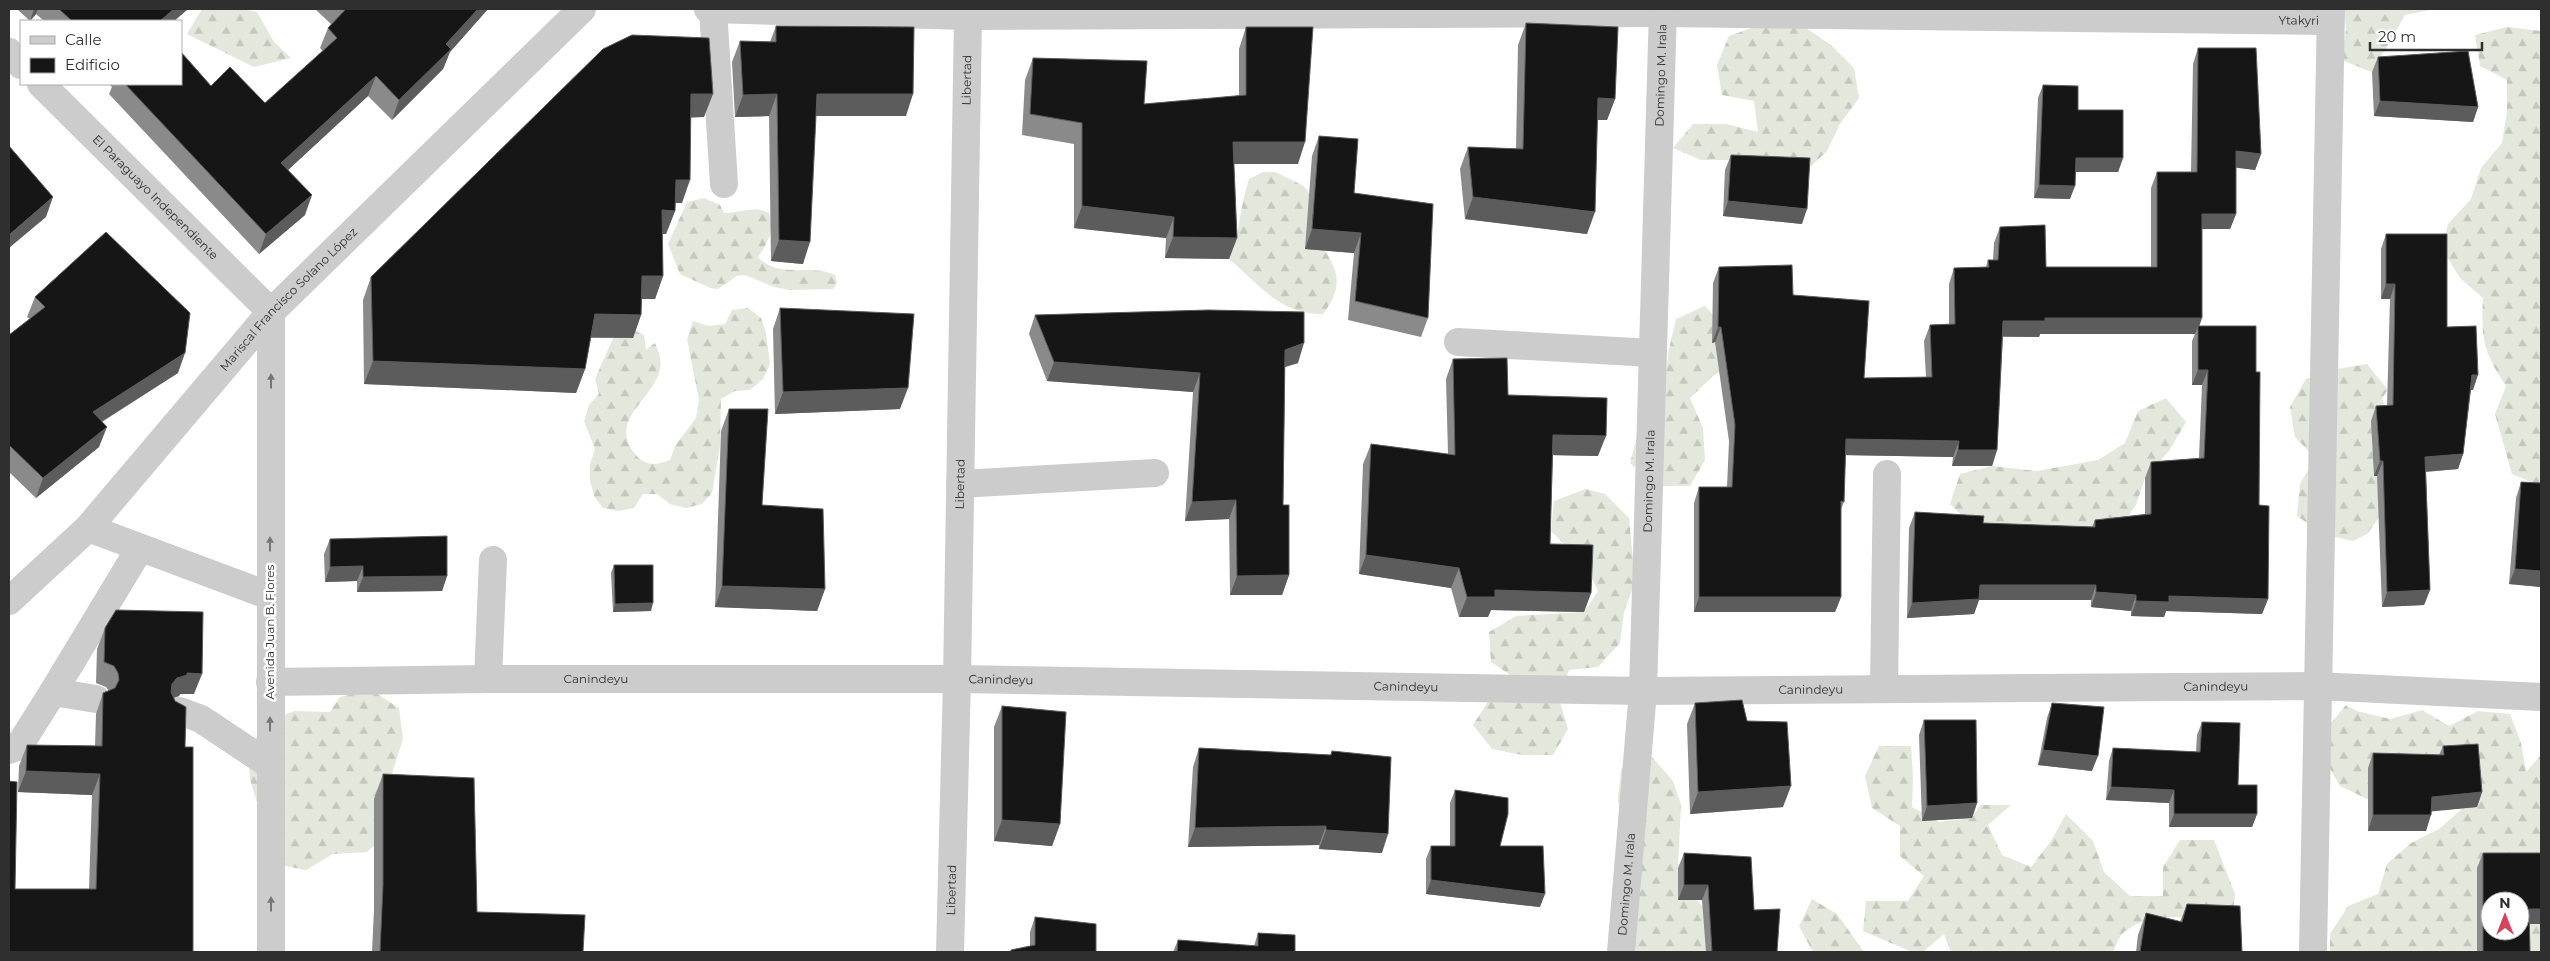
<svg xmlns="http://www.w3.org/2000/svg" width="2550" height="961" font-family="Montserrat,sans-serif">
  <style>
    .forest { fill: url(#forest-firs); fill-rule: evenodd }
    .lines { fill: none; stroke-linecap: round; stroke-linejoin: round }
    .minor { stroke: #ccc; stroke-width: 28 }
    .wall { fill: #8a8a8a }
    .shaded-wall { fill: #5c5c5c }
    .building { fill: #161616; stroke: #5c5c5c; fill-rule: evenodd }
    .oneway { fill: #767676 }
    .labels { text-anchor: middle; stroke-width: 5; stroke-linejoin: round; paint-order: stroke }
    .street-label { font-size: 12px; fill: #2f2f2f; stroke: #fff }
  </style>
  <defs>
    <pattern id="forest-firs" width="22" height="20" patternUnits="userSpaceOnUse" patternTransform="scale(1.25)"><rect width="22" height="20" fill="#e4e8dc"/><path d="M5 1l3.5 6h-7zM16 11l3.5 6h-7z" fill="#c4c7bd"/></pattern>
  </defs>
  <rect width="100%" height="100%" fill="#fff"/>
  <!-- forest -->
  <g class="forest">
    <path d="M202,9H242L257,12L274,42L291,58L254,67L187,34Z"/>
    <path d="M2344,9H2435L2405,15L2372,72L2341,60L2346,30Z"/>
    <path d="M1760,25L1806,28L1831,45L1854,68L1859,98L1840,124L1827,151L1804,173L1763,160H1701L1673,148L1693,124H1726L1758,132L1754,101L1722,95L1717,65L1729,36Z"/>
    <path d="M2507,27L2541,31L2540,486L2512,474L2495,414L2506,386C2483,351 2481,339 2483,298L2460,278L2442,249L2448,224L2471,199L2481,168L2502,143L2507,111V80L2480,66L2475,35Z"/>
    <path d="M1263,172H1275L1304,186L1313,199L1308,229C1331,259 1351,278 1323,314C1279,314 1260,285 1229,259C1240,233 1240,206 1249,179Z"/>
    <path d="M704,198L720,205L724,213C741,213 753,205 769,213C776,229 767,244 758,257C779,280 810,263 835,275L837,283L833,289L790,290L774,287L745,275L737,276L718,289L710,288L680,274L668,244L687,202Z"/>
    <path d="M1705,306L1726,329L1741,363L1714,375L1690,398L1703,428L1705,460L1690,486H1655L1630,463L1638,433L1665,379L1669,349L1676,319Z"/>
    <path d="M748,308L761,318L766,333L770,364L763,379L750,390L735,391L721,399L720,446L712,493L702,504L686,508L670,504L657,494H643L634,508L619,511L603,508L594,496L590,480V464L595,449L584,421L589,405L599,394L595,379L614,336L629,328L644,335L646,350L655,343C660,354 663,364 658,376C645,405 609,423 636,455C646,467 657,465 670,460L675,446L696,418L699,400L687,339L693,321L708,326L725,324L732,310Z"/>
    <path d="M2367,364L2388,390L2382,398L2393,431L2397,493L2367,534L2353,541L2323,534L2297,516L2300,484L2315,458L2295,437L2290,407L2306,379L2337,369Z"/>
    <path d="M2166,398L2186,422L2169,451L2145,478L2136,505L2117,532L1978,531L1950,504L1960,474L1992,466L2037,471L2098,460L2125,443L2138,411Z"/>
    <path d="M1586,489L1605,494L1629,518L1635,582L1624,612L1620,643L1598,667L1569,670L1559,699L1568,729L1553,755H1522L1492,749L1473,725L1491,697L1515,678L1491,662L1489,632L1516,616L1584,612L1598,591L1585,565L1551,531L1554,501Z"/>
    <path d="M371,690L399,708L403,739L393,770L388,801L389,831L367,852L333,854L306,870L275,864L250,779L248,751L265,723L294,711L330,712L340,697Z"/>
    <path d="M2346,705L2357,711L2390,719L2422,710L2449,726L2478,711L2510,714L2521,743L2526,772L2541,755V952H2330V934L2348,906L2378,894L2387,864L2411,843L2439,829L2463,808L2396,789L2367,799L2340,786L2325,760L2326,729ZM2490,901H2520V931H2490Z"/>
    <path d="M1879,746H1911L1913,776L1912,807L1939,822L1972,818L1980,805H2011L1988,825L2002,855L2031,867L2051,841L2066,814L2093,841L2104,872L2130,896H2163V867L2180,840H2214L2235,894L2232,927C2195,920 2158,906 2124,932C2119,936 2116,946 2113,952H1951L1944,934L1923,952H1912L1863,931L1866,901H1908L1924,876L1900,856V826L1872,808L1865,776Z"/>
    <path d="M1652,757L1673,781L1681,804L1678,868L1696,899L1719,925L1716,952H1632L1626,831L1618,801L1621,769Z"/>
    <path d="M1812,899L1837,914L1864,952H1813L1799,926Z"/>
  </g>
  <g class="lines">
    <!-- minor -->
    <g class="minor">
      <path id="s1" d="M708,9L968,16L1663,13L2330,21"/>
      <path d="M713,9L724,184"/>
      <path d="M9,52L21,65"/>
      <path id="s2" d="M41,84L271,312V952"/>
      <path d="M1458,342L1652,353"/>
      <path d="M960,484L1155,473"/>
      <path d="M88,528L270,596"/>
      <path id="s3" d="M9,601L88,528L271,312L582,9"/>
      <path d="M488,679L493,560"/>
      <path id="s4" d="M270,682L488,679H957L1643,691L2317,686L2541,697"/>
      <path d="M1884,689L1887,474"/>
      <path d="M53,692L96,699"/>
      <path d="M179,711L201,719L270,765"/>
      <path d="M9,750L19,746L53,692L140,548"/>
      <path id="s5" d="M950,952L957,679L968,16"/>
      <path id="s6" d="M1621,952L1643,691L1663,9"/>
      <path d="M2313,952L2331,9"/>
    </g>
  </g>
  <!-- wall -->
  <g class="wall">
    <path d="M17,9H188L174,21H44L36,14L30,21Z"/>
    <path d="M315,9H488L450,52L443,69L392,120L368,96L288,170L305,215L259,254L109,94L112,87L109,84H181L211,86L265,103L323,51L320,48L328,28L331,24Z"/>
    <path d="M1526,23L1615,99L1607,120H1597L1587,234L1465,219L1460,169L1468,147L1516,149L1518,45Z"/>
    <path d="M776,26L906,116H816L803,264L771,261L769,116L735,117L732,62L740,41L770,42Z"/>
    <path d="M1246,27L1298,164H1234L1237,238L1229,259L1165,258L1166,238L1074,228V144L1022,135L1025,80L1033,58L1144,104L1239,96V49Z"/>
    <path d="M2198,48L2261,154L2255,170L2236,167V214L2230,229H2202L2199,326L2256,372L2259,505L2268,599L2262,614L2166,611L2164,617L2131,616V611L2091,607V600H1979L1974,614L1907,618L1909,528L1915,512L1983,523L2092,527L2095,520L2145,514V478L2151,462L2199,458L2202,385H2192V341L2195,334H2040L2039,337H2003L1997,450L1992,466H1952L1953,457L1845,455L1844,502L1841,509V597L1835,612H1694V503L1699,487H1727L1729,441L1715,342L1712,343L1713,283L1719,267L1793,295L1864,378L1926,377L1924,341L1930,325L1949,324V284L1954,268L1986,267L1988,260H1993L1994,243L2000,227L2046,267H2151V188L2157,172H2191L2193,64Z"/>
    <path d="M603,49L704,117H691L682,203H675V211L666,234H662L663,276L655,299H642L641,315L633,338H590L585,369L576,393L364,384L363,300L371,277Z"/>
    <path d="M2378,57L2478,107L2473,122L2374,116L2372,72Z"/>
    <path d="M2043,85L2078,110L2123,158L2118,172H2075L2070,199L2034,198L2038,98Z"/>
    <path d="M1319,136L1428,318L1421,337L1348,320L1354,253L1305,249L1312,156Z"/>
    <path d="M1731,155L1802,224L1723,216L1725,170Z"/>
    <path d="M2386,234L2447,327L2473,390H2471L2463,454L2458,469L2426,472L2430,590L2424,605L2382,607L2377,476H2374L2371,421L2376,406H2387L2390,299H2381V249Z"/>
    <path d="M35,297L178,373L102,422L99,447L36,498L9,472V335L30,319L27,317Z"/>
    <path d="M780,308L900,409L775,414L773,329Z"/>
    <path d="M1035,315L1298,363L1285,367L1283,505L1289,575L1282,595H1230L1229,519L1185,521L1193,392L1047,381L1029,334Z"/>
    <path d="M1453,359L1508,395L1598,456L1553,455L1550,544L1591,593L1584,612L1491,610L1488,617H1459L1451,588L1359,574L1363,464L1371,444L1448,454L1446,379Z"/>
    <path d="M729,409L762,505L825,589L817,611L715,607L721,431Z"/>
    <path d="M2521,482L2541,483V587L2509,584L2516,498Z"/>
    <path d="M330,539L447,576L442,591L357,592V581L325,582L324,554Z"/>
    <path d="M614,565L651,611L613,612L611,573Z"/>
    <path d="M105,628L194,694H180L179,696L174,698L185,747L193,952L15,889H89L92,795L18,792L19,766L27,745L95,746L96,714L103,693L109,691L106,687L96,683L97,649Z"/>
    <path d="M1695,703L1747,721L1783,807L1690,814L1687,724Z"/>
    <path d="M2052,703L2092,771L2038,765L2047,718Z"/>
    <path d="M1002,706L1060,824L1052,846L994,841V727Z"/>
    <path d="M1924,720L1977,803L1972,818L1922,821L1919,735Z"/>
    <path d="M2202,722L2238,785L2257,814L2252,827H2169V803L2106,800L2109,761L2113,748L2196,752L2197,735Z"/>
    <path d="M2443,746L2482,792L2477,807L2431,811L2426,831H2368V768L2373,753L2439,755Z"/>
    <path d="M1199,748L1330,755L1332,751L1382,853L1319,849V845L1188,847L1193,767Z"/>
    <path d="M383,774L477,912L583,952H372L374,910V799Z"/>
    <path d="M2541,777V796L2540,781Z"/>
    <path d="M1455,790L1500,846L1540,907L1426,894V859L1431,846H1450V803Z"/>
    <path d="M1684,853L1754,910L1777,952H1706L1702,900H1678V868Z"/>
    <path d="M2483,853L2541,924H2529L2530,952H2477V868Z"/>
    <path d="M2187,904L2242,952H2136L2138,935L2146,913L2180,922Z"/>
    <path d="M1035,917L1096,952H1010L1011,950L1030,946V932Z"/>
    <path d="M1258,933L1295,952L1254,946Z"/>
    <path d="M1178,940L1177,952H1173Z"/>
  </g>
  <!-- shaded-wall -->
  <g class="shaded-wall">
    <path d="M34,9H38L36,14L30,21Z"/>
    <path d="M174,9H188L174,21H160Z"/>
    <path d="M478,9H488L450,52L443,69L392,120L399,100L446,44Z"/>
    <path d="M376,76L368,96L274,183L281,163Z"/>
    <path d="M691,94H713L704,117L683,118Z"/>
    <path d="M777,94L769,116L735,117L743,95Z"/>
    <path d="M817,94H913L906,116H809Z"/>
    <path d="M1598,98L1615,99L1607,120H1590Z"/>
    <path d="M2380,101L2478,107L2473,122L2374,116Z"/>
    <path d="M1233,142H1305L1298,164H1225Z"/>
    <path d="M2236,151L2261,154L2255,170L2230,167Z"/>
    <path d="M2076,158H2123L2118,172H2071Z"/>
    <path d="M676,180H690L682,203H667Z"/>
    <path d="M2039,185L2075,186L2070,199L2034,198Z"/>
    <path d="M312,195L305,215L259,254L266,234Z"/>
    <path d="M53,197L46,217L9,248V235Z"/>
    <path d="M1473,197L1595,212L1587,234L1465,219Z"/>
    <path d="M1728,201L1807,209L1802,224L1723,216Z"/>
    <path d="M1082,206L1174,217L1166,238L1074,228Z"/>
    <path d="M662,210L675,211L666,234H653Z"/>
    <path d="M2202,214H2236L2230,229H2196Z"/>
    <path d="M1312,229L1361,233L1354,253L1305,249Z"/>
    <path d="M1173,237L1237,238L1229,259L1165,258Z"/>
    <path d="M779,240L810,242L803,264L771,261Z"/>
    <path d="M642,276H663L655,299H634Z"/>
    <path d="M2386,284H2395L2390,299H2381Z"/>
    <path d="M595,314L641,315L633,338L586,337Z"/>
    <path d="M2045,318H2202L2198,330V326L2195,334H2040L2039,337L1997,336L2003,321Z"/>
    <path d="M1718,327H1721L1715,342L1712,343Z"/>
    <path d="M1304,343L1298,363L1278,369L1285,350Z"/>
    <path d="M185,353L178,373L85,432L93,412Z"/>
    <path d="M373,361L585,369L576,393L364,384Z"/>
    <path d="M1054,362L1200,373L1193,392L1047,381Z"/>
    <path d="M2198,370H2208L2202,385H2192Z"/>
    <path d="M2472,375H2478L2473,390H2467Z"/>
    <path d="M908,388L900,409L775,414L783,392Z"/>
    <path d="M107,427L99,447L36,498L43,478Z"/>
    <path d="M1553,435L1606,436L1598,456L1546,455Z"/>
    <path d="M1846,439L1959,441L1953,457L1840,455Z"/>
    <path d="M1958,450H1997L1992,466H1952Z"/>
    <path d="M2463,454L2458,469L2420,472L2425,457Z"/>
    <path d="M2380,461H2383L2377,476H2374Z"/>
    <path d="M1236,500L1229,519L1185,521L1192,502Z"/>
    <path d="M1366,555L1459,568L1451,588L1359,574Z"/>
    <path d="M363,566L357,581L325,582L330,567Z"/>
    <path d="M2515,569L2541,571V587L2509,584Z"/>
    <path d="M1289,575L1282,595H1230L1237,576Z"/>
    <path d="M447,576L442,591L357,592L363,577Z"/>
    <path d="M1980,585H2096L2091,600H1979L1974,614L1907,618L1912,603Z"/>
    <path d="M722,586L825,589L817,611L715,607Z"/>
    <path d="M1495,590L1591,593L1584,612L1491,610L1488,617H1459L1467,597Z"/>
    <path d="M2430,590L2424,605L2382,607L2387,592Z"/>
    <path d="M2096,592L2136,595L2131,611L2091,607Z"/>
    <path d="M2169,596L2268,599L2262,614L2166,611L2164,617L2131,616L2136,601Z"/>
    <path d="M1699,597H1841L1835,612H1694Z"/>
    <path d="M653,603L651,611L613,612L615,604Z"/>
    <path d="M187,673L202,674L194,694H180L179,696L169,699L172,684L177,678Z"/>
    <path d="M2043,750L2098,756L2092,771L2038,765Z"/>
    <path d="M26,771L100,774L92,795L18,792Z"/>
    <path d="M1791,786L1783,807L1690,814L1698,792Z"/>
    <path d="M2111,787L2174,790L2169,803L2106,800Z"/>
    <path d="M2482,792L2477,807L2426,812L2432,797Z"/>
    <path d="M1977,803L1972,818L1922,821L1927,806Z"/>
    <path d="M2174,814H2257L2252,827H2169Z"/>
    <path d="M2373,815H2431L2426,831H2368Z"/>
    <path d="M1002,820L1060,824L1052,846L994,841Z"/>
    <path d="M1326,826L1319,845L1188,847L1195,828Z"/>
    <path d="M1326,830L1388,834L1382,853L1319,849Z"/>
    <path d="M1431,880L1545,894L1540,907L1426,894Z"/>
    <path d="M1684,885H1708L1702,900H1678Z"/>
    <path d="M2529,909H2541V924H2524Z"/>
  </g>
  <!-- building -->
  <g class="building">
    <path d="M59,9H174L160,21H72Z"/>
    <path d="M344,9H478L446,44L451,49L399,100L376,76L281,163L312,195L266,234L125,84H181V52L211,86L230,67L265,103L337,38L328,28L345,10Z"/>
    <path d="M1526,23L1618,27L1615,99L1598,98L1595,212L1473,197L1468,147L1523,149Z"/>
    <path d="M776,26L914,27L913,94H817L810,242L779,240L777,94L743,95L740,41L776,42Z"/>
    <path d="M1246,27H1313L1305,142H1233L1237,238L1173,237L1174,217L1082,206V123L1030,114L1033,58L1147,61L1144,104L1246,95Z"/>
    <path d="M632,35L709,38L713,94H691L690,180H676L675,211L662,210L663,276H642L641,315L595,314L585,369L373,361L371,277L603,49Z"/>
    <path d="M2198,48H2256L2261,154L2236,151V214H2202V318H2045V321H2003L1997,450H1958L1959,441L1846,439L1844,502L1841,501V597H1699V487H1732L1735,425L1721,327H1718L1719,267L1792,265L1793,295L1869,301L1864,378L1932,377L1930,325L1955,324L1954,268L1989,267L1988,260H1998L2000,227L2045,225L2046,267H2157V172H2197Z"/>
    <path d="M2468,51L2478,107L2380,101L2378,57Z"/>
    <path d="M2043,85L2078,86V110H2123V158H2076L2075,186L2039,185Z"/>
    <path d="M1319,136L1358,139L1354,193L1433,204L1428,318L1355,301L1361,233L1312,229Z"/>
    <path d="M9,146L53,197L9,235Z"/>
    <path d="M1731,155L1810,158L1807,209L1728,201Z"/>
    <path d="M106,232L190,313L185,353L93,412L107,427L43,478L9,445V335L45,307L35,297Z"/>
    <path d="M2386,234H2447V327L2476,326L2478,375H2472L2463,454L2425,457L2430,590L2387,592L2383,461H2380L2376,406L2393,405L2395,284H2386Z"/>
    <path d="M780,308L914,314L908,388L783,392Z"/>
    <path d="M1208,310L1304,312V343L1285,350L1283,505H1289V575L1237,576L1236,500L1192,502L1200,373L1054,362L1035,315Z"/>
    <path d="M2198,326H2256V372H2260L2259,505L2269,506L2268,599L2169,596V602L2136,601V595L2096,592V585H1980L1979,599L1912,603L1915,512L1984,516L1983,523L2095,527V520L2151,514V462L2204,458L2208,370H2198Z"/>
    <path d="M1507,358L1508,395L1607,398L1606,436L1553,435L1550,544L1593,545L1591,593L1495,590V597H1467L1459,568L1366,555L1371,444L1455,455L1453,359Z"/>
    <path d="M729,409H768L762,505L823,509L825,589L722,586Z"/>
    <path d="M2521,482L2541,483V571L2515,569Z"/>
    <path d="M447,536V576L363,577V566L330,567V539Z"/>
    <path d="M614,565H653V603L615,604Z"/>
    <path d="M116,610L203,612L202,674L187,673V675L177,678L172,684L171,692L175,701L186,707L185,747H193V952H9V781L17,782L15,889H96L100,774L26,771L27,745L102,746L103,693L115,688L119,680L118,673L114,666L104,662L105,628Z"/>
    <path d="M1742,700L1747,721L1787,722L1791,786L1698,792L1695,703Z"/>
    <path d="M2052,703L2104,707L2098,756L2043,750Z"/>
    <path d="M1002,706L1066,712L1060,824L1002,820Z"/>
    <path d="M1924,720H1976L1977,803L1927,806Z"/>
    <path d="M2202,722L2240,723L2238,785H2257V814H2174V790L2111,787L2113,748L2200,752Z"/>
    <path d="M2478,744L2482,792L2432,797L2431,815H2373V753L2444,755L2443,746Z"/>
    <path d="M1199,748L1331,755L1332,751L1391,757L1388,834L1326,830V826L1195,828Z"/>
    <path d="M383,774L474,778L477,912L585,915L583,952H380L383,885Z"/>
    <path d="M1455,790L1508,798V814L1500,846H1543L1545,894L1431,880V846H1455Z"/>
    <path d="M1684,853L1751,857L1754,910L1780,909L1777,952H1712L1708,885H1684Z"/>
    <path d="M2483,853H2541V909H2529L2530,952H2483ZM2490,901H2520V931H2490Z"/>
    <path d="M2187,904L2240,906L2242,952H2140L2146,913L2182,922Z"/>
    <path d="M1035,917L1096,924V952H1011V950L1035,945Z"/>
    <path d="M1258,933L1295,935V952H1321H1177L1178,940L1258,946Z"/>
  </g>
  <!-- one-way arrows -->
  <defs><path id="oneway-solid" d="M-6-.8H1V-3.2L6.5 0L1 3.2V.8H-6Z" transform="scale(1.25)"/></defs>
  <g class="oneway">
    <use href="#oneway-solid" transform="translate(271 381) rotate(-90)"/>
    <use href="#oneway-solid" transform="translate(270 544) rotate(-90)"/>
    <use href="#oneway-solid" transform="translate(270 724) rotate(-90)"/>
    <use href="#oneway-solid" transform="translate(271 904) rotate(-90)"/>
  </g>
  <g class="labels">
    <!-- street labels -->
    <g class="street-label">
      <text dy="4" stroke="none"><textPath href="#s1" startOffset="1591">Ytakyri</textPath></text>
      <text dy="4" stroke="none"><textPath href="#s6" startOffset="878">Domingo M. Irala</textPath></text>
      <text dy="4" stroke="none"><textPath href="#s5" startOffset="872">Libertad</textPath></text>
      <text dy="4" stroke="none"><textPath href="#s2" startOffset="161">El Paraguayo Independiente</textPath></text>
      <text dy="4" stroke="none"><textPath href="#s3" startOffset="412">Mariscal Francisco Solano López</textPath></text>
      <text dy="4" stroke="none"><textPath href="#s6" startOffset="472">Domingo M. Irala</textPath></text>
      <text dy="4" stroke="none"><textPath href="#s5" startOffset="468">Libertad</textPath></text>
      <text transform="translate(270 632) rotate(-90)" y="4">Avenida Juan B. Flores</text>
      <text dy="4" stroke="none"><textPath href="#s4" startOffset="326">Canindeyu</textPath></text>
      <text dy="4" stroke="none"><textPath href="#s4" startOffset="731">Canindeyu</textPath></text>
      <text dy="4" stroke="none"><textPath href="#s4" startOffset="1946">Canindeyu</textPath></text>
      <text dy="4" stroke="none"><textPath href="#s4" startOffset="1136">Canindeyu</textPath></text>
      <text dy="4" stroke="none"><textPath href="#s4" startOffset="1541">Canindeyu</textPath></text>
      <text dy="4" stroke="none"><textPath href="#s6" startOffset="68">Domingo M. Irala</textPath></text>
      <text dy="4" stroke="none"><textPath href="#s5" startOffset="62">Libertad</textPath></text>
    </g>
  </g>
  <!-- border -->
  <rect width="2550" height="961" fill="none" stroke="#2f2f2f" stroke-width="20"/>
  <!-- legend -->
  <rect x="20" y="20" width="162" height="65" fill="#ffffff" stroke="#acacac"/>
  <rect x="30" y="36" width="25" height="8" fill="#cccccc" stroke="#acacac"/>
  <text x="65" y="45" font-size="15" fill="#2f2f2f">Calle</text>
  <rect x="30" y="58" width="25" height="15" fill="#161616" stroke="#acacac"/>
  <text x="65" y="70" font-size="15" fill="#2f2f2f">Edificio</text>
  <!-- north arrow -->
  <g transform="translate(2505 916)"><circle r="24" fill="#ffffff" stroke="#acacac"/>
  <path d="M0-4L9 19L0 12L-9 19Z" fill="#d4445f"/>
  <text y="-8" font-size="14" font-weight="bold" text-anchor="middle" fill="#2f2f2f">N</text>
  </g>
  <!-- scale -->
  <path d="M2370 42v8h112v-8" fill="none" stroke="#2f2f2f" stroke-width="2.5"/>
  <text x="2378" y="42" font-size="15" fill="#2f2f2f" stroke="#ffffff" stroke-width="4" paint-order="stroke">20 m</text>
</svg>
